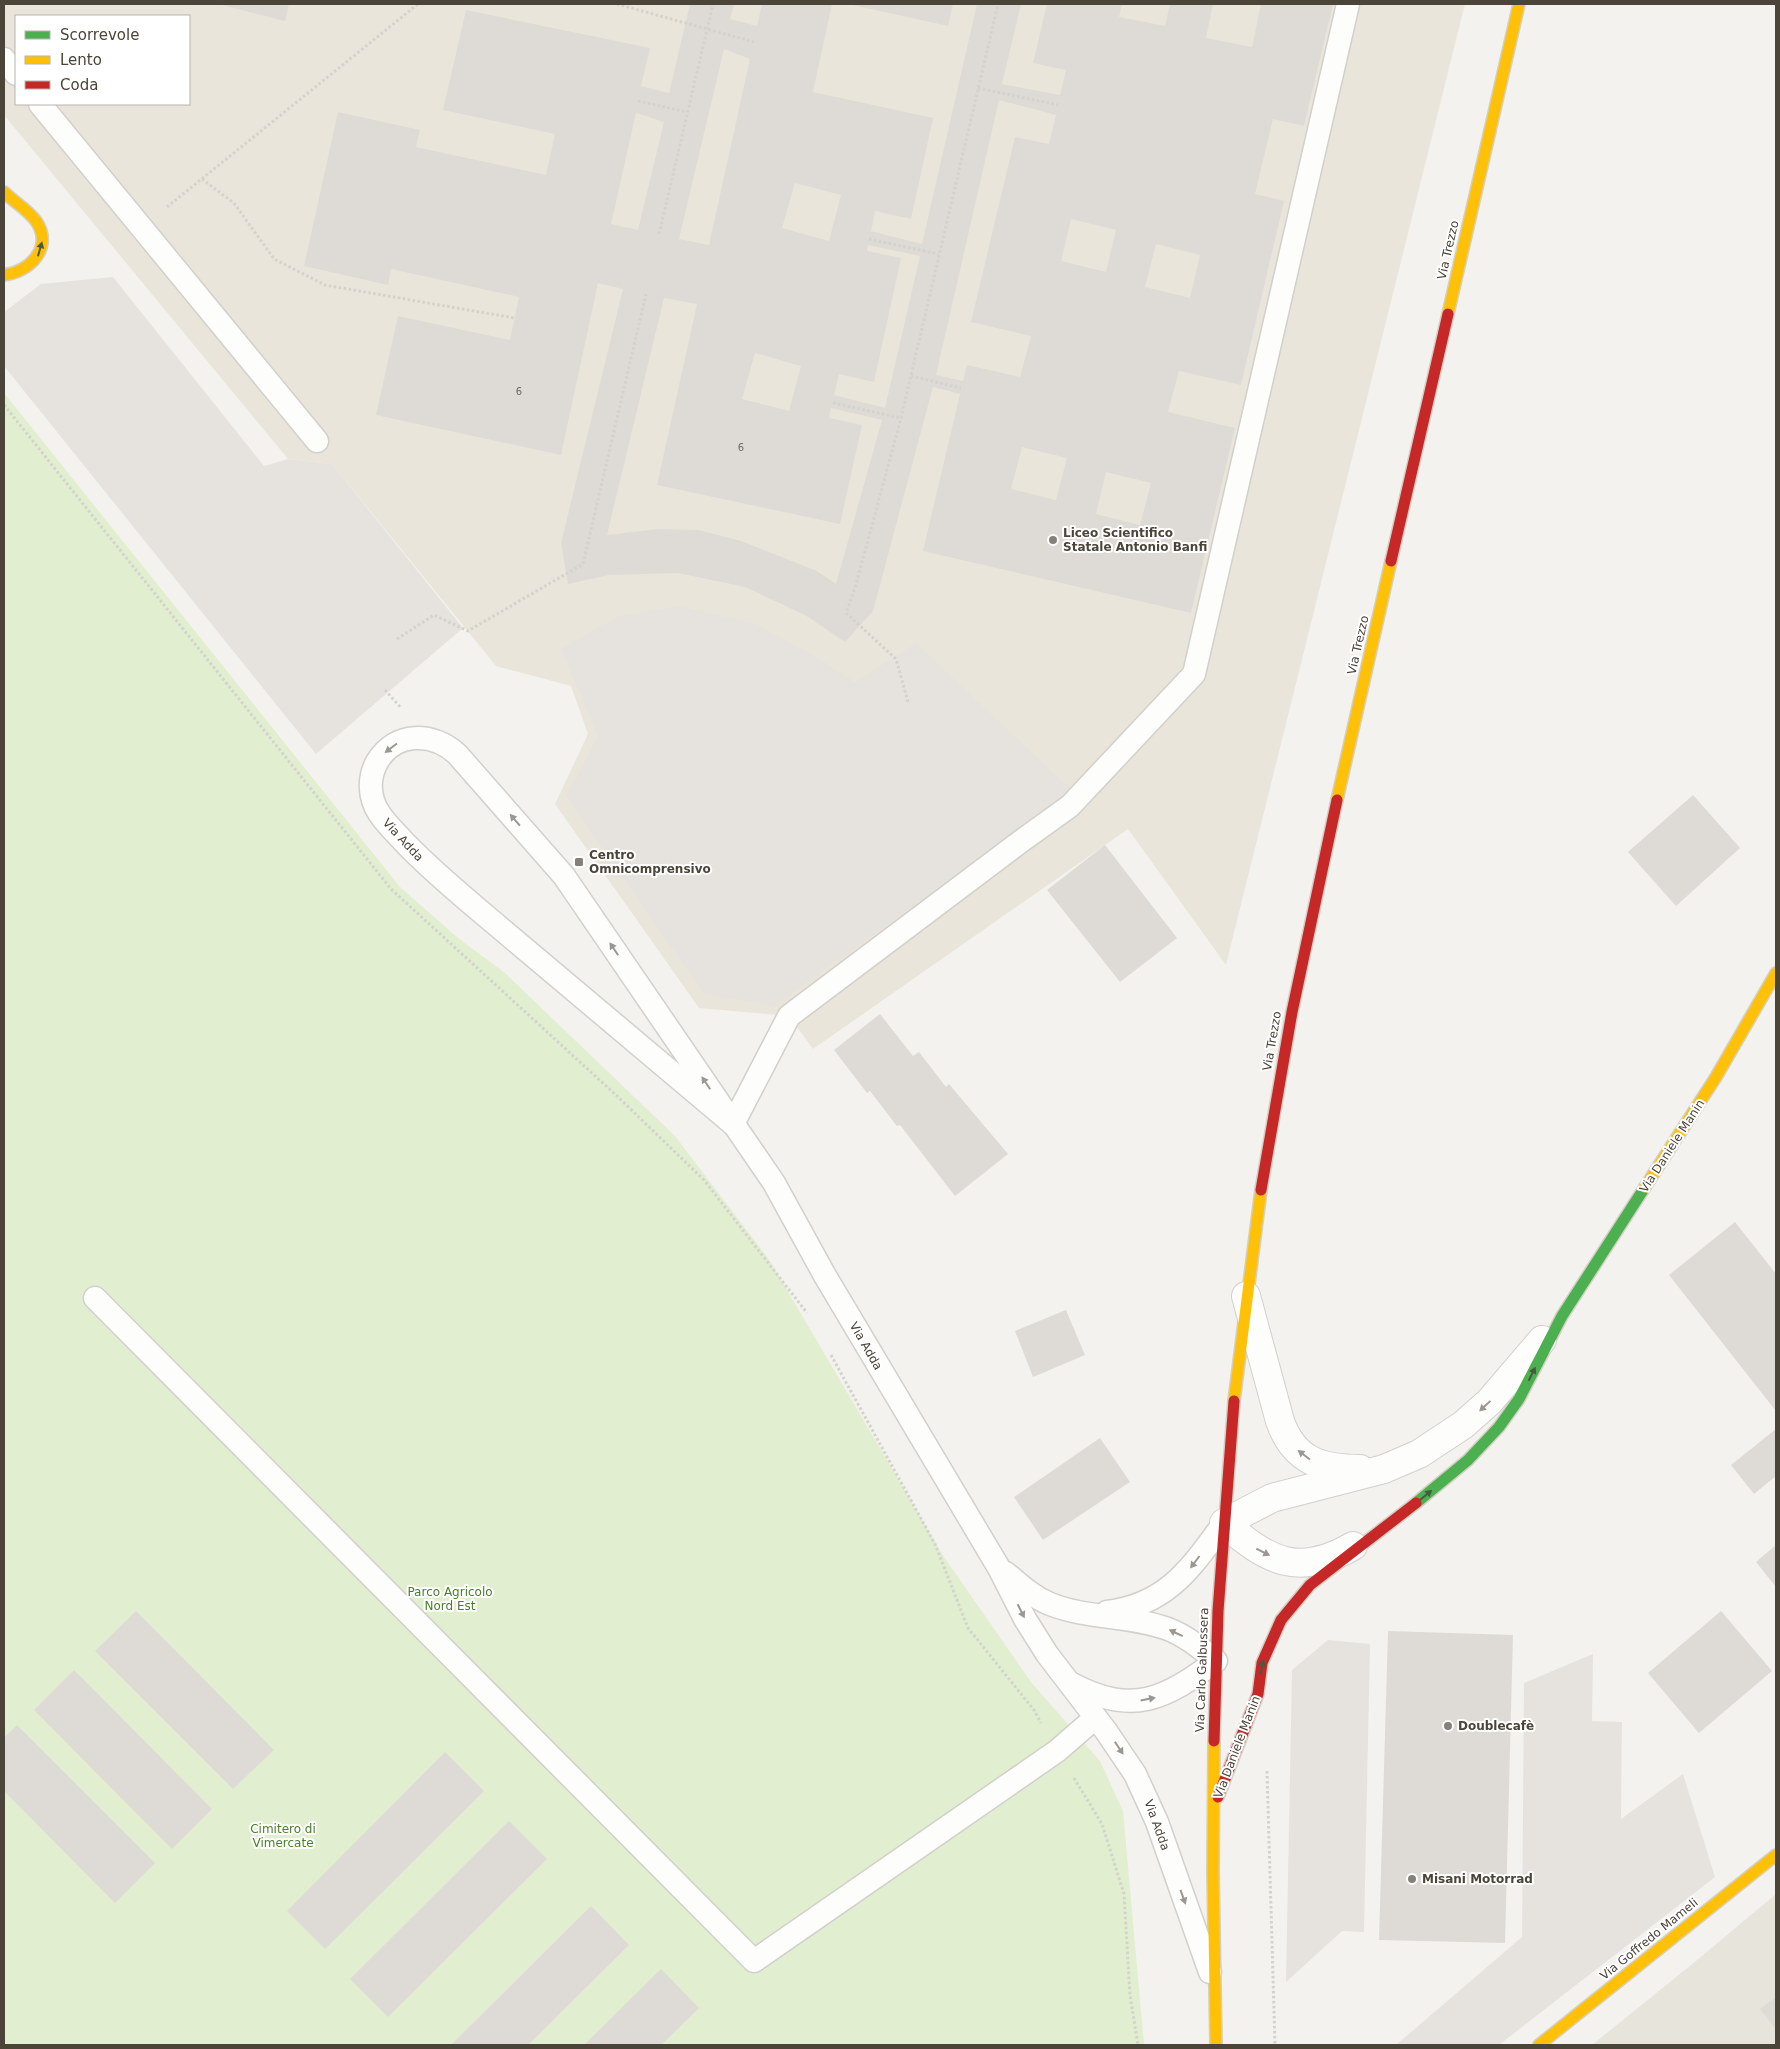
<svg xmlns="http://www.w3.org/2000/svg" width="1780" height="2049" font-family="'DejaVu Sans',sans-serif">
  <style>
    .residential { fill: #e7e4dc }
    .education { fill: #eae5da; fill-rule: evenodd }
    .green { fill: #e1eecf }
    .parking { fill: #e6e3df }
    .building { fill: #dedbd6; fill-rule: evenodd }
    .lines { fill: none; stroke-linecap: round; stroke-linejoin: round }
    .lane-casing { stroke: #d2d0cb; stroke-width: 25 }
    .street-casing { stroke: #d2d0cb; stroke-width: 30 }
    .fast-casing { stroke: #d3cfc5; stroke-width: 14 }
    .slow-casing { stroke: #d3cfc5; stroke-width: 14 }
    .jam-casing { stroke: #d3cfc5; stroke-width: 14 }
    .path { stroke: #d3d2cc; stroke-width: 3; stroke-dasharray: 2.5 2.5; stroke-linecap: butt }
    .lane { stroke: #fdfdfc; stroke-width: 22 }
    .street { stroke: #fdfdfc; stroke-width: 28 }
    .fast { stroke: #4caf50; stroke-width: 11 }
    .slow { stroke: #ffc107; stroke-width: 11 }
    .jam { stroke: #c62828; stroke-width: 11 }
    .oneway { fill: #4b593e }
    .oneway2 { fill: #9b9791 }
    .poi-dot { fill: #868178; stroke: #fff; stroke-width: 2 }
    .labels { text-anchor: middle; stroke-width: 4; stroke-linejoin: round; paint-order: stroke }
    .number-label { font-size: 10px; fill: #706a61 }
    .street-label { font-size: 12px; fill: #4b4439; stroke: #fff }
    .poi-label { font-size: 12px; font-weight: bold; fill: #4b4439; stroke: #fff; text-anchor: start }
    .park-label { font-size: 12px; fill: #4a7f2a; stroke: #fff }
  </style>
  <rect width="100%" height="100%" fill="#f4f2ee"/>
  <!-- residential -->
  <path class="residential" d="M1776,1894V2045H1592L1696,1961Z"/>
  <!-- education -->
  <path class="education" d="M4,4H1465L1226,965L1128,829L813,1049L789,1016L699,1008L555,804L588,734L571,686L496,666L332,464L288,459L4,115ZM16,16H189V104H16Z"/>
  <!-- green -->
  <path class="green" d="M4,393L400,887L458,938L505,973L675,1136L770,1261L942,1554L1031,1682L1100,1761L1123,1811L1144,2045H4Z"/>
  <!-- parking -->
  <g class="parking">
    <path d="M113,277L264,466L288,459L332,464L463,628L316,754L4,366V312L41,284Z"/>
    <path d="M679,606L756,624L812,654L855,682L916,643L1074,792L774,1006L704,994L566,796L598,736L561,649L618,616Z"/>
    <path d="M1328,1640L1370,1644L1364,1932L1342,1931L1286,1982L1292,1670Z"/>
    <path d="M1593,1654L1592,1721L1622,1722L1621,1819L1683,1774L1715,1877L1499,2045H1396L1522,1937L1524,1683Z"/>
  </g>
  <!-- building -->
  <g class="building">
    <path d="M218,4H289L285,21Z"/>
    <path d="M690,4H734L730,19L757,26L762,4H832L813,92L933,118L911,219L875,211L871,231L922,244L977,4H1021L1002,84L1060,95L1066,70L1033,63L1047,4H1122L1119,17L1165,26L1170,4H1213L1206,38L1252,47L1261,4H1333L1304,126L1273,119L1255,194L1284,201L1241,385L1179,371L1168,412L1235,428L1191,613L923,551L960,394L933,387L873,611L845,642L805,615L745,587L678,573L609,575L568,584L561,543L623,289L598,283L561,455L376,415L398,316L510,340L519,297L391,269L388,285L304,266L338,112L420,130L416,147L546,175L555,134L443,110L466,10L650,48L641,86L669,93ZM724,49L750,59L709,245L679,239ZM999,100L1056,115L1049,144L1015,137L971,322L1031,336L1020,377L967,365L963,381L936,375ZM636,113L664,122L638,230L611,224ZM795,183L841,195L829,241L782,228ZM1071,219L1116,230L1106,272L1061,261ZM1156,244L1200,255L1190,298L1145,287ZM868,245L920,256L885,408L834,395L839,374L874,382L901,258L867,251ZM664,298L697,304L657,485L840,524L862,425L829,418L831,408L882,420L836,584L817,571L741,541L699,530L659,529L607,535ZM755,353L801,366L789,411L742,399ZM1022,447L1067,458L1056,500L1011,489ZM1106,472L1151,483L1140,525L1096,514Z"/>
    <path d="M848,4H953L948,26Z"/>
    <path d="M1693,795L1740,848L1676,906L1628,852Z"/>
    <path d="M1105,845L1177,938L1120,982L1047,890Z"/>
    <path d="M880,1014L913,1056L919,1052L946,1087L949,1084L1008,1154L955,1196L900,1125L897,1126L870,1091L867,1093L834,1050Z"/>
    <path d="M1735,1222L1776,1274V1411L1669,1275Z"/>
    <path d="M1066,1310L1085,1355L1033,1377L1015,1331Z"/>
    <path d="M1776,1429V1476L1754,1494L1731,1465Z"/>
    <path d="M1100,1438L1130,1482L1043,1540L1014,1497Z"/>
    <path d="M1776,1545V1587L1756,1562Z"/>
    <path d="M136,1611L274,1750L233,1789L95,1651Z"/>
    <path d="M1721,1611L1772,1671L1699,1733L1648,1673Z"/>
    <path d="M1388,1631L1513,1635L1505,1943L1379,1940Z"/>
    <path d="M74,1670L212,1809L172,1849L34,1710Z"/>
    <path d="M17,1725L155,1863L115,1903L4,1791V1738Z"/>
    <path d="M445,1752L484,1791L325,1949L287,1911Z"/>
    <path d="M509,1821L547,1859L388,2017L350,1979Z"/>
    <path d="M591,1906L629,1945L528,2045H451Z"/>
    <path d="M661,1969L699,2008L661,2045H584Z"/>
    <path d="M1776,1997V2030L1760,2009Z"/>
  </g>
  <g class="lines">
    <defs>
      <g id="lane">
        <path d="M4,59L16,74"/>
        <path d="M40,104L317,441"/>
        <path d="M733,1124C655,1058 577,992 499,927C467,900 435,874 406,844C397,834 386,824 379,813C369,798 368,778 377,762C395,731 433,732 457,754L564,876L774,1183L824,1274L999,1568L1025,1619L1047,1654L1106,1731L1135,1774L1157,1822L1210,1972"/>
        <path d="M733,1124L789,1016L1020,842L1070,806L1194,674L1348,4"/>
        <path d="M95,1298L754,1961L1057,1751L1095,1718"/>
        <path d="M1006,1573C1020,1585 1033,1597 1050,1604C1088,1619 1130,1615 1168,1629C1186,1636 1201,1648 1216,1661C1165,1699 1133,1716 1072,1684"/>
        <path d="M1107,1612C1167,1605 1191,1568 1224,1523"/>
      </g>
      <g id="street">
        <path d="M1246,1296L1280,1421C1294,1461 1321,1469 1360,1469"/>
        <path d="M1353,1546C1298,1578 1268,1561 1224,1523L1272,1498L1384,1469L1419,1454L1463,1425L1489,1402L1542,1340"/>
      </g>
      <path id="fast" d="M1416,1503L1468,1460L1499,1427L1519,1399L1562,1316L1645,1187"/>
      <g id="slow">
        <path d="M4,192C14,202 27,209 36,221C54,247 30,272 4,275"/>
        <path d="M1448,314L1519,4"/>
        <path d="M1337,800L1391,561"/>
        <path d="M1645,1187L1716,1077L1776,973"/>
        <path d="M1234,1401L1261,1190"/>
        <path d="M1214,1741L1213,1872L1216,2045"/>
        <path d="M1539,2045L1776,1855"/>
      </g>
      <g id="jam">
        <path d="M1391,561L1448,314"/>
        <path d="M1261,1190L1292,1012L1337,800"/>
        <path d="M1214,1741L1218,1611L1234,1401"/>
        <path d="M1218,1797L1258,1694L1262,1663L1281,1620L1310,1585L1416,1503"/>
      </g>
    </defs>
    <!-- lane casing -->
    <use href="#lane" class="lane-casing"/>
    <!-- street casing -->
    <use href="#street" class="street-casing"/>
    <!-- fast casing -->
    <use href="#fast" class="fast-casing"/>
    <!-- slow casing -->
    <use href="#slow" class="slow-casing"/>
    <!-- jam casing -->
    <use href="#jam" class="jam-casing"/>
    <!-- path -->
    <g class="path">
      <path d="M617,4L754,42"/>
      <path d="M978,88L1058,105"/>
      <path d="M638,101L687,112"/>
      <path d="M202,179L234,203L274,259L325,285L514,318"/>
      <path d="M167,207L418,4"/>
      <path d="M659,234L713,4"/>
      <path d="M869,239L938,254"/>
      <path d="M911,376L961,388"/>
      <path d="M833,403L901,418"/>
      <path d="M4,405L391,889L617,1096L704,1180L807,1313"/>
      <path d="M397,639L434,615L468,631L583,564L646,294"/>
      <path d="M385,690L401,708"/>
      <path d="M908,702L896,659L846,613L855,588L901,418L998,4"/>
      <path d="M831,1355L935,1544L968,1628L1034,1710L1041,1723"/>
      <path d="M1267,1771L1275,2045"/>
      <path d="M1074,1778L1102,1824L1124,1894L1130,1995L1138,2045"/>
    </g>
    <!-- lane -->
    <use href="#lane" class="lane"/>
    <!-- street -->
    <use href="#street" class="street"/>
    <!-- fast -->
    <use href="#fast" class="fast"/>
    <!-- slow -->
    <use href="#slow" class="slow"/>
    <!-- jam -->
    <use href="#jam" class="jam"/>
  </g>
  <!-- one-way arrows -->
  <defs><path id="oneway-solid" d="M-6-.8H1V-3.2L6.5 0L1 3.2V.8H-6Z" transform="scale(1.25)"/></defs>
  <g class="oneway">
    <use href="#oneway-solid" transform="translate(40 249) rotate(-74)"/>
    <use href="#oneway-solid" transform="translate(1532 1374) rotate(-63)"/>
    <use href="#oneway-solid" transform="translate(1426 1495) rotate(-40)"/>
    <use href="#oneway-solid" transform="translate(1262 1667) rotate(-78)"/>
  </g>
  <g class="oneway2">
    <use href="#oneway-solid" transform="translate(391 748) rotate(143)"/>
    <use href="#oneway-solid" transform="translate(515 820) rotate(-131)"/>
    <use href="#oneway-solid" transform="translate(614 949) rotate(-124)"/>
    <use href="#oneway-solid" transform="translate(706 1083) rotate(-124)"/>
    <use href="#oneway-solid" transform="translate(1485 1406) rotate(137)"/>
    <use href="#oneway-solid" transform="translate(1304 1455) rotate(-143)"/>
    <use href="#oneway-solid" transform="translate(1263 1552) rotate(27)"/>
    <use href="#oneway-solid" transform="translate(1195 1562) rotate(127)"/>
    <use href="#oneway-solid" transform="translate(1021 1611) rotate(63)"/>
    <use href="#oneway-solid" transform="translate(1176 1633) rotate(-155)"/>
    <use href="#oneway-solid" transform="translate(1148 1699) rotate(-11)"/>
    <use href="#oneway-solid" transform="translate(1119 1748) rotate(56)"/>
    <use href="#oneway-solid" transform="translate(1183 1897) rotate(70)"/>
  </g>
  <!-- markers -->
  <g class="poi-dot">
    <circle cx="1053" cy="540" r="5"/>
    <rect x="574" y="857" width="10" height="10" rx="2.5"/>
    <circle cx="1448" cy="1726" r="5"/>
    <circle cx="1412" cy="1879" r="5"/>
  </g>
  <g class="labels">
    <!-- number labels -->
    <g class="number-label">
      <text x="519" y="395">6</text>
      <text x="741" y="451">6</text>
    </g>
    <!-- street labels -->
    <g class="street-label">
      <text transform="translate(1448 250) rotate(-77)" y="4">Via Trezzo</text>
      <text transform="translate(1358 645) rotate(-77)" y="4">Via Trezzo</text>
      <text transform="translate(403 840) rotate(47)" y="4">Via Adda</text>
      <text transform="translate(1272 1041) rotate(-80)" y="4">Via Trezzo</text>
      <text transform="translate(1672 1146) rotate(-57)" y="4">Via Daniele Manin</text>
      <text transform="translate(866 1346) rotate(60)" y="4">Via Adda</text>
      <text transform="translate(1202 1670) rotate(-88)" y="4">Via Carlo Galbussera</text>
      <text transform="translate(1237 1747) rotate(-69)" y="4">Via Daniele Manin</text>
      <text transform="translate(1157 1825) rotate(70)" y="4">Via Adda</text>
      <text transform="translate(1649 1939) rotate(-39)" y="4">Via Goffredo Mameli</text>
    </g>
    <!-- poi labels -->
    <g class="poi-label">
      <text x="1063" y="537">Liceo Scientifico<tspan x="1063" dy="14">Statale Antonio Banfi</tspan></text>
      <text x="589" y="859">Centro<tspan x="589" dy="14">Omnicomprensivo</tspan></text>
      <text x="1458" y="1730">Doublecafè</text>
      <text x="1422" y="1883">Misani Motorrad</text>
    </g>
    <!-- park labels -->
    <g class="park-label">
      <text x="450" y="1596">Parco Agricolo<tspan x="450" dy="14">Nord Est</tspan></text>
      <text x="283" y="1833">Cimitero di<tspan x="283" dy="14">Vimercate</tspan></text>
    </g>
  </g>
  <!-- border -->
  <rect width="1780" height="2049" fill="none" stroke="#4b4439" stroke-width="10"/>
  <!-- legend -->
  <rect x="15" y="15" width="175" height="90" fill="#ffffff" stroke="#b7b4b0"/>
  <rect x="25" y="31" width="25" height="8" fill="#4caf50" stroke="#b7b4b0"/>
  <text x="60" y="40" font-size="15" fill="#4b4439">Scorrevole</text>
  <rect x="25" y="56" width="25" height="8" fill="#ffc107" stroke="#b7b4b0"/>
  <text x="60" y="65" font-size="15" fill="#4b4439">Lento</text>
  <rect x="25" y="81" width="25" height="8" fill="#c62828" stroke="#b7b4b0"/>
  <text x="60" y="90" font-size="15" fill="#4b4439">Coda</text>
</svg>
